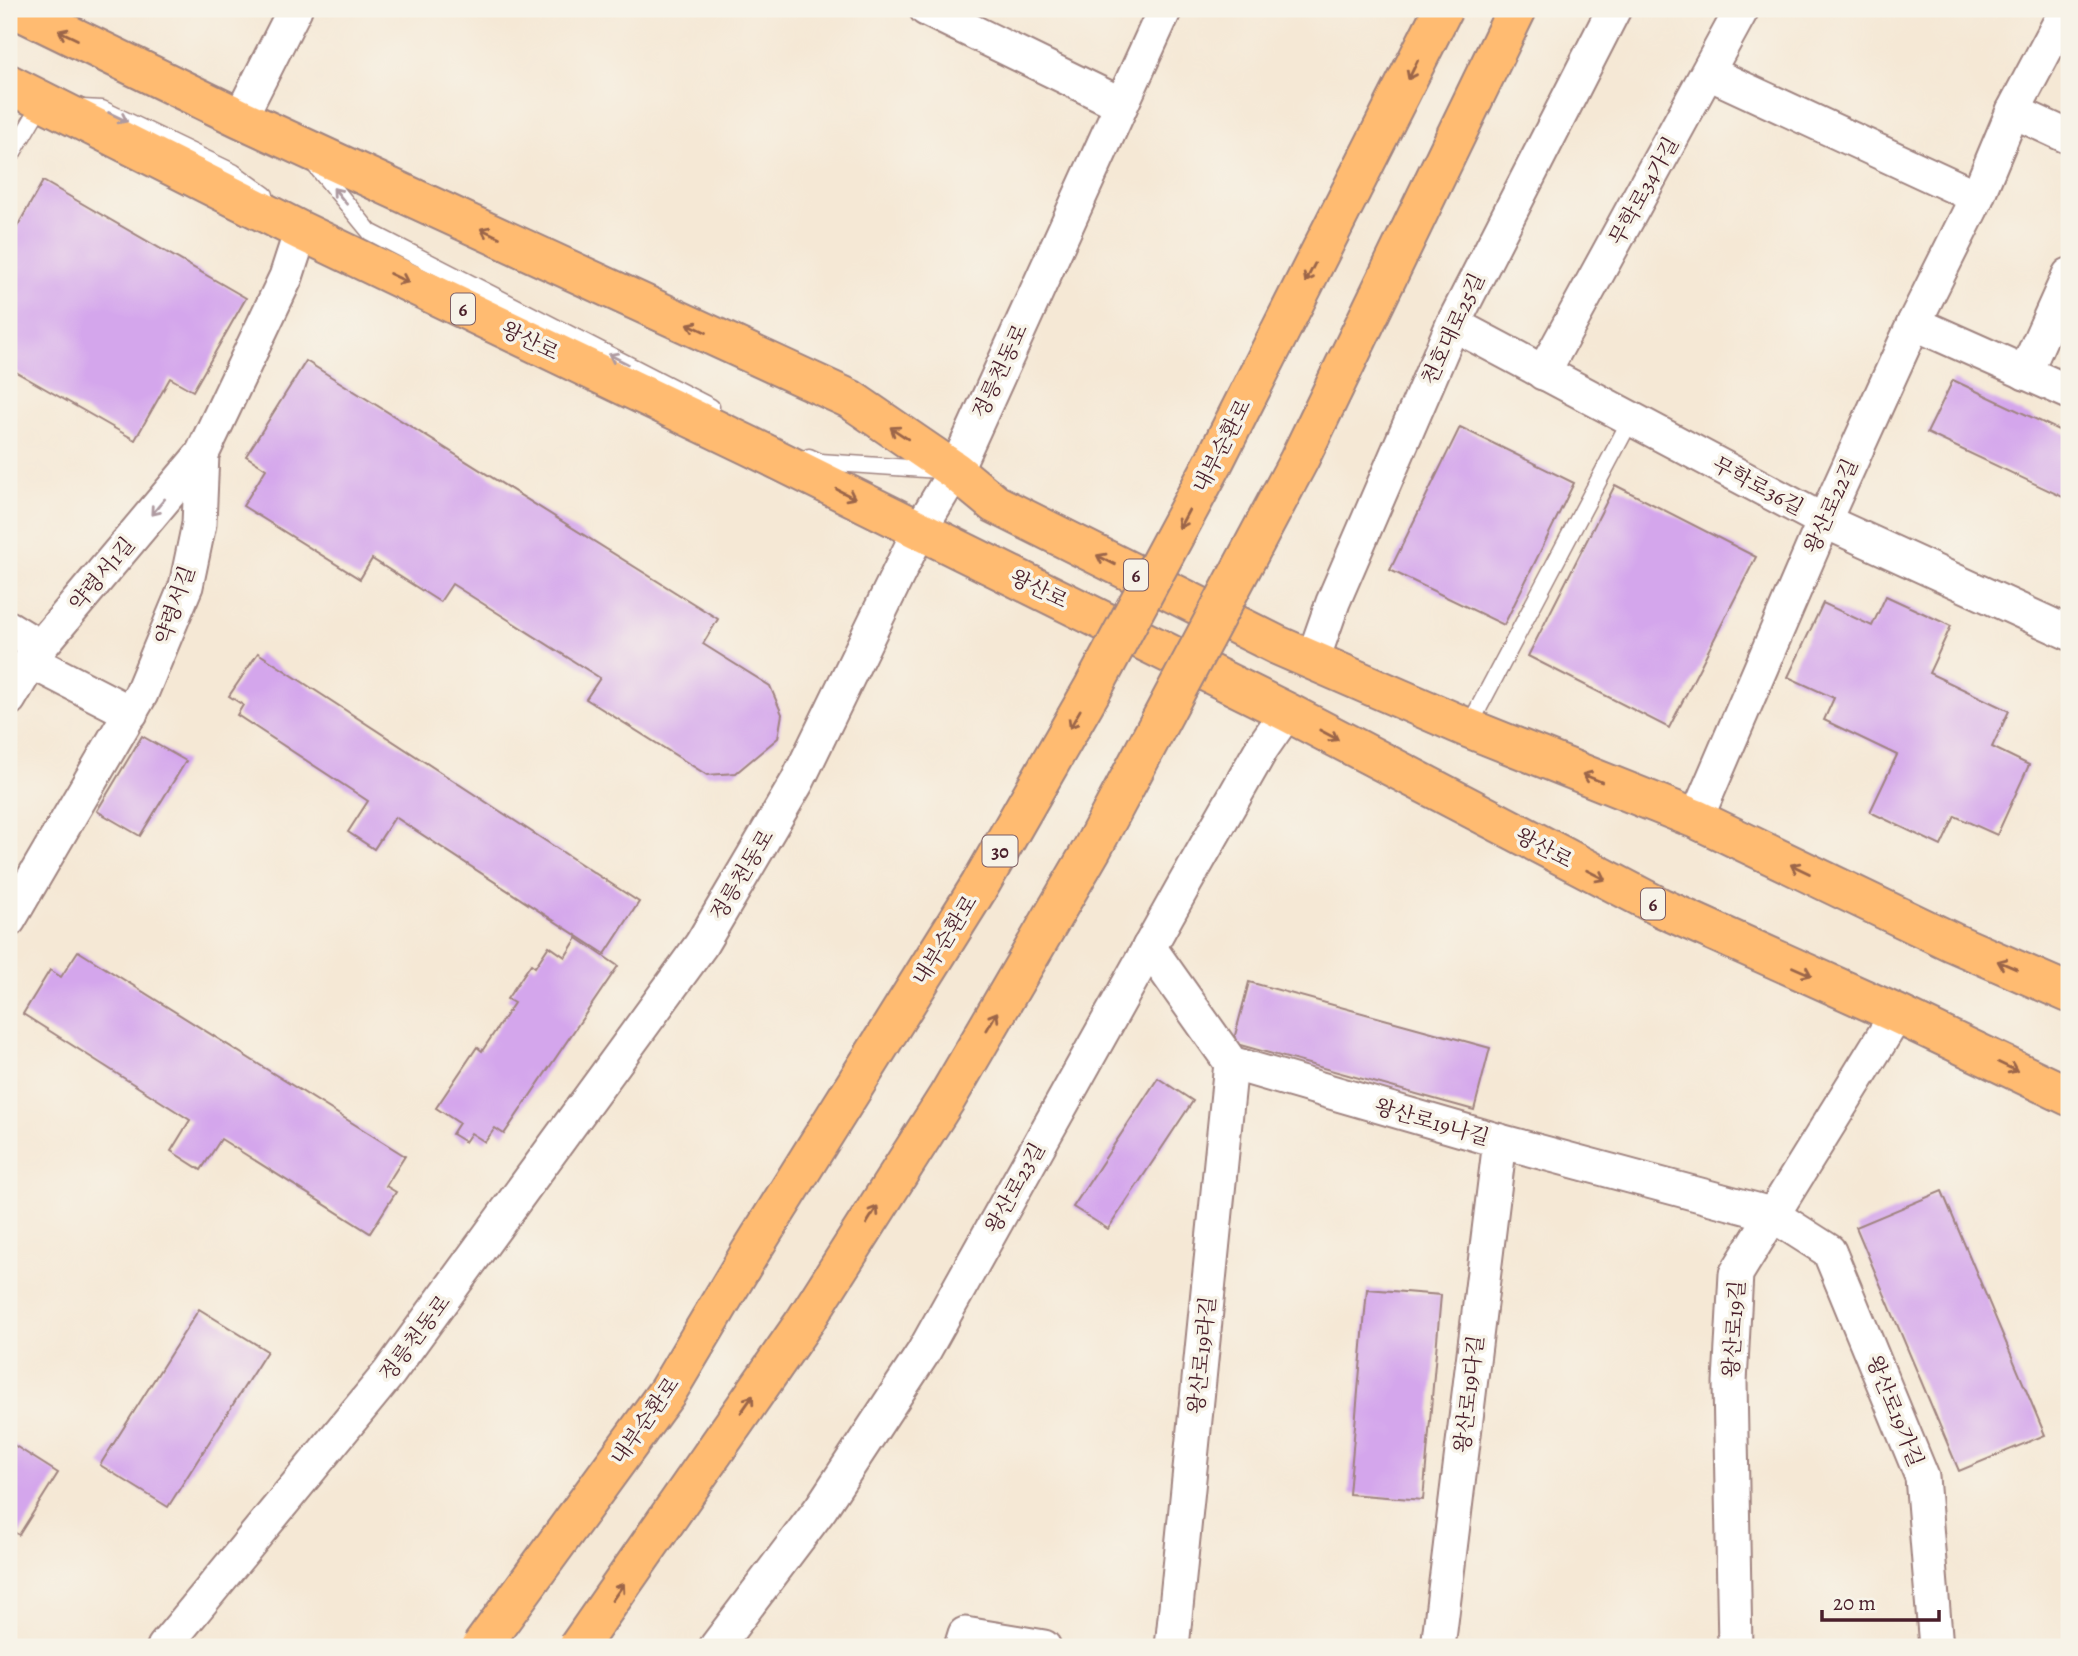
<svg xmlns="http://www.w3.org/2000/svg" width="2078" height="1656" font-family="Alegreya,'Noto Serif KR',serif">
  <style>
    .pier { fill: #f5e8d5 }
    .building { fill: #d4a6ec }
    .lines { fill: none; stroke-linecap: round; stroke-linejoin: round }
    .service-casing { stroke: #a08480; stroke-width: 19 }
    .minor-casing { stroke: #a08480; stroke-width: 37 }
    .primary-casing { stroke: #a08480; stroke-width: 42 }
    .service { stroke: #fff; stroke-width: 16 }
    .minor { stroke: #fff; stroke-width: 33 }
    .primary { stroke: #ffbb71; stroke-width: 38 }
    .trunk-bridge-casing { stroke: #a08480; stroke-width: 42; stroke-linecap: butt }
    .trunk-bridge { stroke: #ffbb71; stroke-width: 38 }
    .oneway { stroke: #9b654a }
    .oneway2 { stroke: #ae9aa0 }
    .labels { text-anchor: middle; stroke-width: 7; stroke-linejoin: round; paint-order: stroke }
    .shield { fill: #f7f3e8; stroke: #7e5f64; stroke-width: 2 }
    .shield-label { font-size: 19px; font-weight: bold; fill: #4a1f2b }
    .street-label { font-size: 21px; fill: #4a1f2b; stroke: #f7f3e8 }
  </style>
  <rect width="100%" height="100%" fill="#f7f3e8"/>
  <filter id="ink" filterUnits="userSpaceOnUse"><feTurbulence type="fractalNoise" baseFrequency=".0143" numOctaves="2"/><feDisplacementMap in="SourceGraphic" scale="14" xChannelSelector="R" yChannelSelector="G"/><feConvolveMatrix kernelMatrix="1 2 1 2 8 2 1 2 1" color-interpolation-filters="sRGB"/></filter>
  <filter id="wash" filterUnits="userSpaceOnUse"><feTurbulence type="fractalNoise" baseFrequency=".00686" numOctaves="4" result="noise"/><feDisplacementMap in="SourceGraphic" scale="28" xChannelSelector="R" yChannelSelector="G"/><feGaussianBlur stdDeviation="1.57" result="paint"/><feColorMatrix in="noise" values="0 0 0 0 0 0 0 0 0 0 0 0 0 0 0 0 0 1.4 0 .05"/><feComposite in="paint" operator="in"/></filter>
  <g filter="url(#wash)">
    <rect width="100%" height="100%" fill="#f5e8d5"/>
    <!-- pier -->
    <path class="pier" d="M1384,9H1556L1151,771L975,1089L599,1647H420L503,1538L602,1381L826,1043L978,798L1183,415Z"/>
    <g id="blocks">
      <!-- building -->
      <g class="building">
        <path d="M43,181L246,298L193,391L170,378L135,440L9,368V241Z"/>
        <path d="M306,361L718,619L703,644L770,686L782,714L778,738L736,773L707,775L586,699L600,678L452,584L440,602L372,559L360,579L243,506L266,469L246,456Z"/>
        <path d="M1953,380L2069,435V500L1927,433Z"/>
        <path d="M1460,427L1574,483L1504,625L1390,570Z"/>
        <path d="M1615,485L1756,557L1669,728L1528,656Z"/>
        <path d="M1886,596L1951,626L1929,673L2009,711L1992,747L2029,765L1997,835L1955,816L1941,846L1870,812L1897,755L1824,720L1834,698L1788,677L1823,603L1872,626Z"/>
        <path d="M258,653L639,902L605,954L395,817L374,849L348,832L368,801L237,715L243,705L229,696Z"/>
        <path d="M142,736L186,761L140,836L97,811Z"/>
        <path d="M577,938L618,966L504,1134L495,1128L485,1142L471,1133L465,1142L452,1134L459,1123L436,1108L477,1047L482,1051L514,1003L507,999L531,964L535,967L549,946L565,957Z"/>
        <path d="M78,951L405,1156L386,1186L396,1192L370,1233L221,1139L201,1170L171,1151L190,1120L23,1014L50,970L61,977Z"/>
        <path d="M1249,982L1490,1048L1474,1110L1233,1043Z"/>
        <path d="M1158,1078L1193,1101L1108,1229L1073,1207Z"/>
        <path d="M1942,1191L2045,1435L1959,1471L1856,1227Z"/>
        <path d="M1367,1289L1441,1295L1423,1500L1349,1494Z"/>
        <path d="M199,1309L267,1351L168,1507L100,1465Z"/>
        <path d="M9,1442L58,1473L19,1535L9,1529Z"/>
      </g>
    </g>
  </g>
  <g filter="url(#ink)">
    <use href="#blocks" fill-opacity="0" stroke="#a08480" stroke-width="2"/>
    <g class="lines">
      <defs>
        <g id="service">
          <path d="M82,108L102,109L233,172L265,195"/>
          <path d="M9,159L43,101"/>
          <path d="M314,164L370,232L711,407"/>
          <path d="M809,457L820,462L939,470"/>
          <path d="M1468,728L1631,419"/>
        </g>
        <g id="minor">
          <path d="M926,9L1121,104"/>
          <path d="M1709,73L1977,197"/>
          <path d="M2013,111L2069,137"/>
          <path d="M240,118L295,9"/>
          <path d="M1914,323L2069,392"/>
          <path d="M1453,324L1824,521L2069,633"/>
          <path d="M1543,373L1742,9"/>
          <path d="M2025,373L2069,275"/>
          <path d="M9,628L40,647"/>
          <path d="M1313,659L1333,602L1453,324L1614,9"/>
          <path d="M30,661L131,713"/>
          <path d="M9,699L40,647L202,454"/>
          <path d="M1696,819L1824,521L1914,323L1977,197L2013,111L2067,9"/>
          <path d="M9,920L141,694L186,586L199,524L202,454L286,277L301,231"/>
          <path d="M1149,947L1231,1063L1500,1141L1771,1214L1829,1251L1922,1477L1936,1647"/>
          <path d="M164,1647L389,1373L701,945L797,782L919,531L955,471L1165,9"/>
          <path d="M716,1647L821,1508L923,1353L1184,885L1262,748L1287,712"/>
          <path d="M961,1647L965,1634L1044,1647"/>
          <path d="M1172,1647L1231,1063"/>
          <path d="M1438,1647L1500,1141"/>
          <path d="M1735,1647L1730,1382L1736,1274L1897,1014"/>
        </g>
        <g id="primary">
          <path d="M16,9L240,118L850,399L955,471L995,504L1277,645L1468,728L1696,819L1952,942L2069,993"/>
          <path d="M9,84L301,231L750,446L1287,712L1662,908L1897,1014L2069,1096"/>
        </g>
      </defs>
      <!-- service casing -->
      <use href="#service" class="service-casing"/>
      <!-- minor casing -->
      <use href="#minor" class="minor-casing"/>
      <!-- primary casing -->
      <use href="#primary" class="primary-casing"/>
      <!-- service -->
      <use href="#service" class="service"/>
      <!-- minor -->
      <use href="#minor" class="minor"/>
      <!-- primary -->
      <use href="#primary" class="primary"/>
      <defs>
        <g id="trunk-bridge">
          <path d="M481,1647L667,1392L748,1256L980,885L1093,688L1214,462L1443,9"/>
          <path d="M578,1647L805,1321L948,1096L1092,849L1299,460L1517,9"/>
        </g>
      </defs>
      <!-- trunk-bridge casing -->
      <use href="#trunk-bridge" class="trunk-bridge-casing"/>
      <!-- trunk-bridge -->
      <use href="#trunk-bridge" class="trunk-bridge"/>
    </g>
    <!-- one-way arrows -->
    <defs><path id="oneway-shaft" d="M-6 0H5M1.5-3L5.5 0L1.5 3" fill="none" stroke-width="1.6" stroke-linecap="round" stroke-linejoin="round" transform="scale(1.75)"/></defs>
    <g class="oneway">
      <use href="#oneway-shaft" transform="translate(68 35) rotate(-154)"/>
      <use href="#oneway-shaft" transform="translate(1413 70) rotate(116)"/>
      <use href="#oneway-shaft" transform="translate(490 233) rotate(-155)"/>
      <use href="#oneway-shaft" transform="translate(1310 273) rotate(117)"/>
      <use href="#oneway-shaft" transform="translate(399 278) rotate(26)"/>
      <use href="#oneway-shaft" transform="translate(697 328) rotate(-155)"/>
      <use href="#oneway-shaft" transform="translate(899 433) rotate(-146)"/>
      <use href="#oneway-shaft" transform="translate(846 494) rotate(27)"/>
      <use href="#oneway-shaft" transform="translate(1184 519) rotate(118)"/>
      <use href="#oneway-shaft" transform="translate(1106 560) rotate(-153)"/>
      <use href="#oneway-shaft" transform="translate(1075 719) rotate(120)"/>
      <use href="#oneway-shaft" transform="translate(1329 735) rotate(28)"/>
      <use href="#oneway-shaft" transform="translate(1592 778) rotate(-158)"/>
      <use href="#oneway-shaft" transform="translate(1800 869) rotate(-154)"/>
      <use href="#oneway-shaft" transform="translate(1596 875) rotate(27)"/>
      <use href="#oneway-shaft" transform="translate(2007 965) rotate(-157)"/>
      <use href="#oneway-shaft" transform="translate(1802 971) rotate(24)"/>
      <use href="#oneway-shaft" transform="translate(992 1021) rotate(-60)"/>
      <use href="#oneway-shaft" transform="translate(2008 1067) rotate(25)"/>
      <use href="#oneway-shaft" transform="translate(872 1215) rotate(-58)"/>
      <use href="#oneway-shaft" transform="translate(747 1404) rotate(-55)"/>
      <use href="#oneway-shaft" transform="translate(618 1592) rotate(-55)"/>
    </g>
    <g class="oneway2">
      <use href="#oneway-shaft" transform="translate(118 117) rotate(26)"/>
      <use href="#oneway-shaft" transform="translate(340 196) rotate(-129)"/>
      <use href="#oneway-shaft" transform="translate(618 359) rotate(-153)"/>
      <use href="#oneway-shaft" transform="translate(158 507) rotate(130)"/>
    </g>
  </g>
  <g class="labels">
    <!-- shield labels -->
    <g class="shield">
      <rect x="451" y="293.5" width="24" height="31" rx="5"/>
      <rect x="1124" y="559.5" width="24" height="31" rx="5"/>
      <rect x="982.5" y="835.5" width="35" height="31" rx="5"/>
      <rect x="1641" y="888.5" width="24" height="31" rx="5"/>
    </g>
    <g class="shield-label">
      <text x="463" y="316">6</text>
      <text x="1136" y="582">6</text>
      <text x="1000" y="858">30</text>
      <text x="1653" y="911">6</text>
    </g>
    <!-- street labels -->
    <g class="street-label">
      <text transform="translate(1644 191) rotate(-61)" y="7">무학로34가길</text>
      <text transform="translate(1453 329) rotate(-65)" y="7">천호대로25길</text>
      <text transform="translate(530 341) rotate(26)" y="7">왕산로</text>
      <text transform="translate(1000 371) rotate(-65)" y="7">정릉천동로</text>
      <text transform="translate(1222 446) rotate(-63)" y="7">내부순환로</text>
      <text transform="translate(1758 486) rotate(28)" y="7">무학로36길</text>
      <text transform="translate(1831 506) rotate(-66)" y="7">왕산로22길</text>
      <text transform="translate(102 574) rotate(-50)" y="7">약령서1길</text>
      <text transform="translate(1039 589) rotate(26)" y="7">왕산로</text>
      <text transform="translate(175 605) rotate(-71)" y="7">약령서길</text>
      <text transform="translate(1544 848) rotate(28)" y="7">왕산로</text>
      <text transform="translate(742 875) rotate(-59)" y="7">정릉천동로</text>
      <text transform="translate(945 940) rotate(-58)" y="7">내부순환로</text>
      <text transform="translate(1432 1122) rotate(16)" y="7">왕산로19나길</text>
      <text transform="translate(1015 1188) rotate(-61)" y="7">왕산로23길</text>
      <text transform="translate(1734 1329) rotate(-86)" y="7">왕산로19길</text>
      <text transform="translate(415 1338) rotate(-53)" y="7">정릉천동로</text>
      <text transform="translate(1202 1355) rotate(-84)" y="7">왕산로19라길</text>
      <text transform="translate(1469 1394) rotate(-83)" y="7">왕산로19다길</text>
      <text transform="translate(1895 1411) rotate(68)" y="7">왕산로19가길</text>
      <text transform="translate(645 1421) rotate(-55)" y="7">내부순환로</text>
    </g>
  </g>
  <!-- margin -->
  <rect width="2078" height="1656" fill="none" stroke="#f7f3e8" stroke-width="35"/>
  <!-- scale -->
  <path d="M1822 1610v10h117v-10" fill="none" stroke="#4a1f2b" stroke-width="3.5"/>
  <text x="1833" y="1610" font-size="21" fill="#4a1f2b" stroke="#f7f3e8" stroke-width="5" paint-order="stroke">20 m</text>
</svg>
